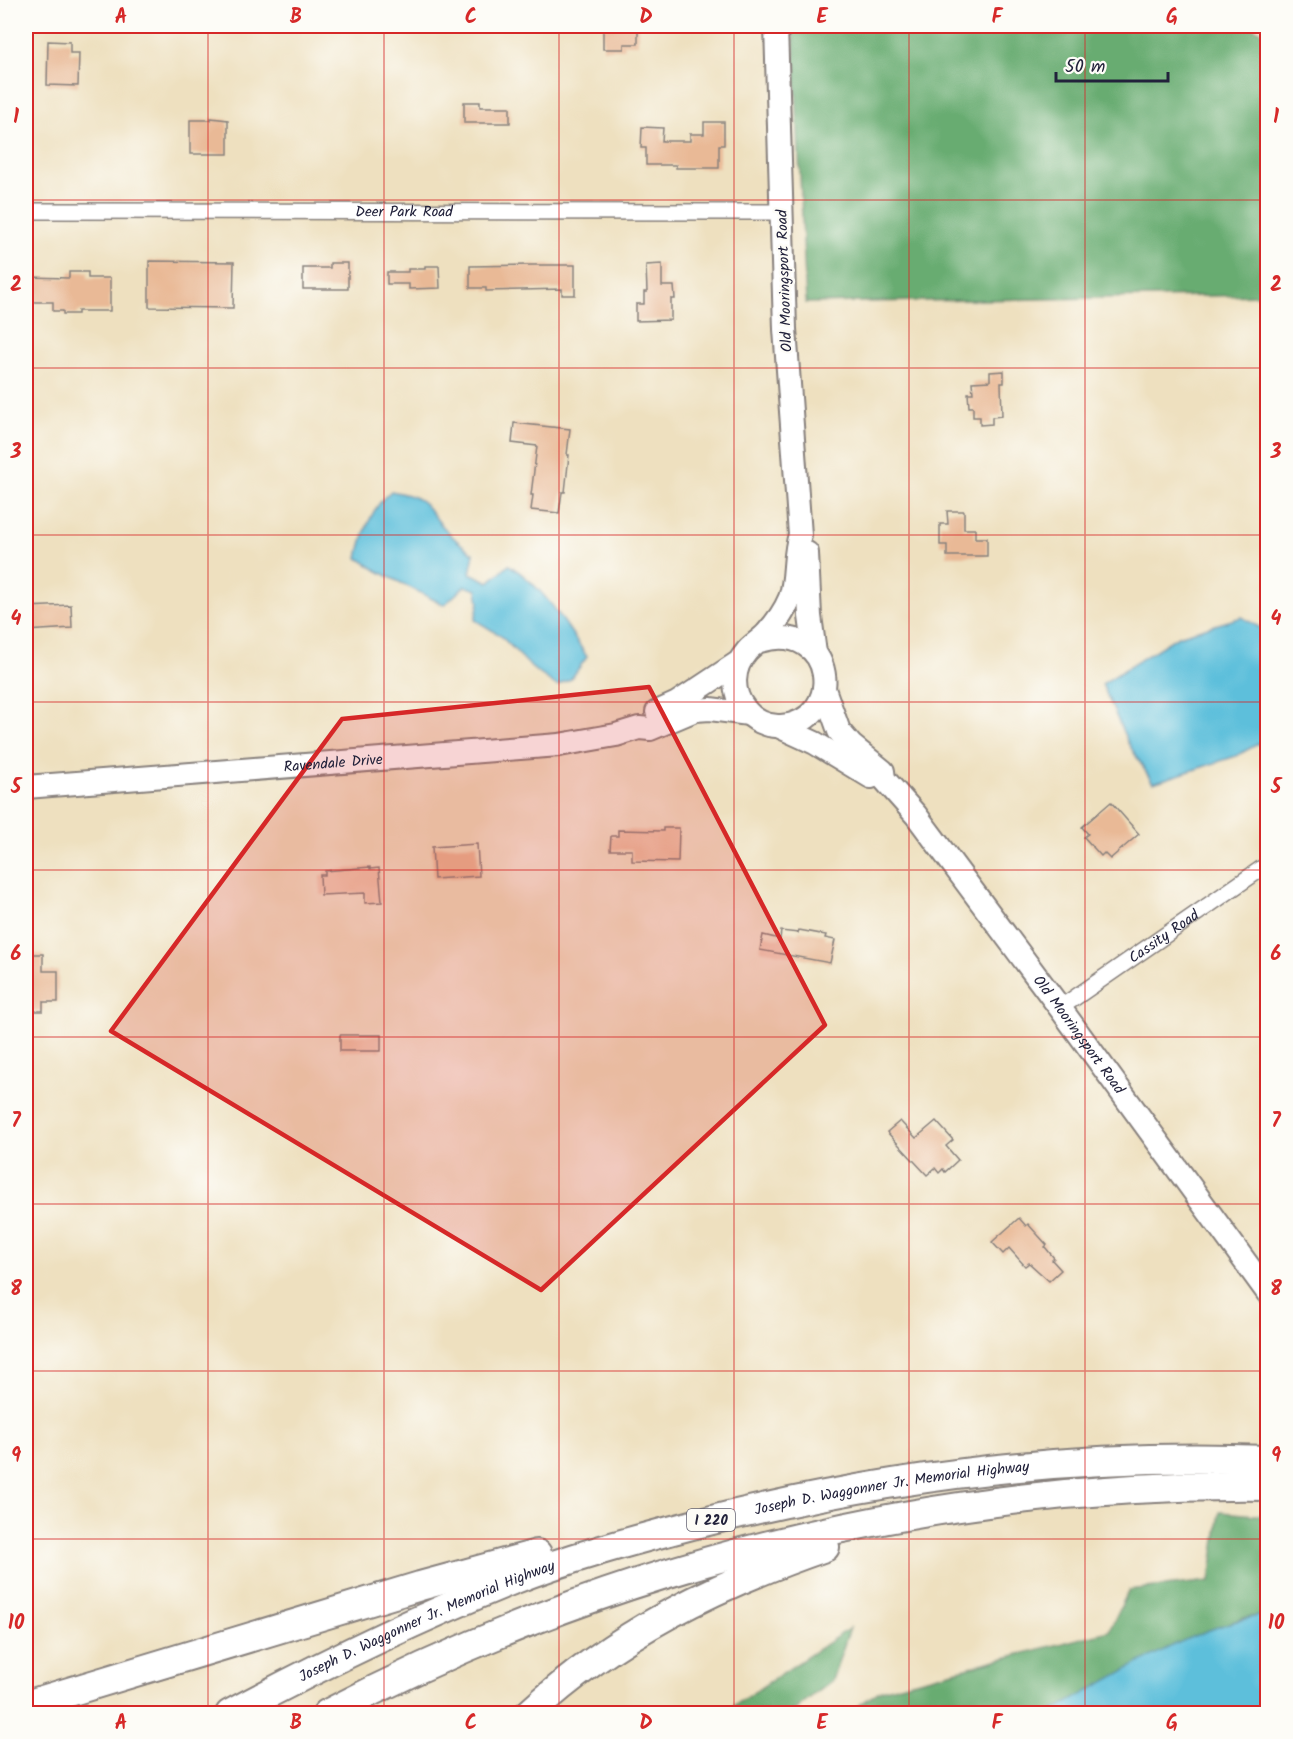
<svg xmlns="http://www.w3.org/2000/svg" width="1293" height="1739" font-family="Kalam,sans-serif">
  <style>
    .forest { fill: #68ac71; stroke: #456756; stroke-width: 1.5 }
    .water { fill: #5dbfdb; stroke: #40708b; stroke-width: 1.5 }
    .building { fill: #e9b996 }
    .lines { fill: none; stroke-linecap: round; stroke-linejoin: round }
    .minor-casing { stroke: #88817d; stroke-width: 18 }
    .secondary-casing { stroke: #88817d; stroke-width: 26 }
    .motorway-casing { stroke: #88817d; stroke-width: 32 }
    .minor { stroke: #fff; stroke-width: 15 }
    .secondary { stroke: #fff; stroke-width: 22 }
    .motorway { stroke: #fff; stroke-width: 28 }
    .marked { fill: #d62828; fill-opacity: 0.2; stroke: #d62828; stroke-width: 4.5; stroke-linejoin: round }
    .grid { fill: none; stroke: #d62828; stroke-width: 1.5; stroke-opacity: 0.55 }
    .labels { text-anchor: middle; stroke-width: 5; stroke-linejoin: round; paint-order: stroke }
    .shield { fill: #fdfcf7; stroke: #646373; stroke-width: 1.5 }
    .shield-label { font-size: 14px; font-weight: bold; fill: #22223b }
    .street-label { font-size: 15px; fill: #22223b; stroke: #fdfcf7 }
    .neatline { fill: none; stroke: #d62828; stroke-width: 2 }
    .grid-label { font-size: 20px; text-anchor: middle; font-weight: bold; fill: #d62828 }
  </style>
  <rect width="100%" height="100%" fill="#fdfcf7"/>
  <filter id="ink" filterUnits="userSpaceOnUse"><feTurbulence type="fractalNoise" baseFrequency=".0167" numOctaves="2"/><feDisplacementMap in="SourceGraphic" scale="12" xChannelSelector="R" yChannelSelector="G"/><feConvolveMatrix kernelMatrix="1 2 1 2 8 2 1 2 1" color-interpolation-filters="sRGB"/></filter>
  <filter id="wash" filterUnits="userSpaceOnUse"><feTurbulence type="fractalNoise" baseFrequency=".008" numOctaves="4" result="noise"/><feDisplacementMap in="SourceGraphic" scale="24" xChannelSelector="R" yChannelSelector="G"/><feGaussianBlur stdDeviation="1.35" result="paint"/><feColorMatrix in="noise" values="0 0 0 0 0 0 0 0 0 0 0 0 0 0 0 0 0 1.4 0 .05"/><feComposite in="paint" operator="in"/></filter>
  <g filter="url(#wash)">
    <rect width="100%" height="100%" fill="#eee0bf"/>
    <!-- forest -->
    <g class="forest">
      <path d="M793,26H1248L1267,34V295L806,303Z"/>
      <path d="M1220,1512L1267,1516V1615L1243,1618L1177,1644L1049,1713L846,1714L881,1690L1109,1631L1129,1590L1210,1581Z"/>
      <path d="M850,1628L832,1680L791,1713H723Z"/>
    </g>
    <!-- water -->
    <g class="water">
      <path d="M391,491C434,499 422,507 449,533C456,541 465,547 474,554L470,573L489,582L509,565C543,586 566,624 587,657L571,679L557,686L533,669L500,635L475,620L479,602L477,590L465,586L444,605L378,571L358,558C363,533 371,508 391,491Z"/>
      <path d="M1242,617L1267,632V739L1236,756L1153,783L1128,743L1102,684L1178,636Z"/>
      <path d="M1267,1615V1713H1049C1113,1679 1196,1623 1267,1615Z"/>
    </g>
    <g id="blocks">
      <!-- building -->
      <g class="building">
        <path d="M603,26H638V44H624V49H603Z"/>
        <path d="M48,41L70,42V53H79L78,86L47,85Z"/>
        <path d="M464,102H480V107H510V123H464Z"/>
        <path d="M211,118L228,120V154H190V120H211Z"/>
        <path d="M704,122H724V145H719V168H676V165H646V148H641L642,127L663,128L662,141H690V134H704Z"/>
        <path d="M149,261L234,262L233,308L149,307Z"/>
        <path d="M330,263H348V289H303V268H330Z"/>
        <path d="M662,264V286H674L675,299H671V320L636,321V304H644V292H647L646,265Z"/>
        <path d="M533,265H575V295H562V289L486,291V288H470V266Z"/>
        <path d="M425,266H439L440,288L409,289V284H387V272H408V269H425Z"/>
        <path d="M69,272H88V278H110V311H78V314H63V311H53V302H26V277L69,278Z"/>
        <path d="M1004,371V383H1001L1002,416L992,417V424L980,425V417H973V407H969L968,393H973L972,382L990,381V372Z"/>
        <path d="M514,423L570,429L567,455H569L565,492H562L559,513L531,510L533,495H531L537,446L512,443Z"/>
        <path d="M947,511H964V529H975V538H987V556H947V545H940V524H948Z"/>
        <path d="M71,605L72,628L26,631V607Z"/>
        <path d="M1111,802L1139,834L1110,859L1104,853L1101,856L1084,837L1088,834L1082,827Z"/>
        <path d="M663,828H679L678,862L632,861V850H610L611,836H618V830L663,831Z"/>
        <path d="M477,844L479,876L434,879L432,847Z"/>
        <path d="M370,867V869L379,868L382,902L365,903V893L321,895L320,875H325V871Z"/>
        <path d="M799,930L826,935L825,938L835,940L830,963L760,950L763,935L780,939L781,931L798,933Z"/>
        <path d="M28,954H43V971H58V1002H43V1011H31V1004H28Z"/>
        <rect x="340" y="1035" width="41" height="16"/>
        <path d="M900,1121L916,1138L936,1121L953,1140L946,1146L958,1160L945,1172L943,1169L939,1173L935,1168L927,1175L887,1132Z"/>
        <path d="M1019,1218L1026,1226L1028,1224L1047,1245L1045,1247L1054,1258L1052,1260L1061,1270L1049,1281L1029,1263L1025,1266L1009,1248L1003,1254L992,1242Z"/>
      </g>
    </g>
  </g>
  <g filter="url(#ink)">
    <use href="#blocks" fill-opacity="0" stroke="#88817d" stroke-width="1.5"/>
    <g class="lines">
      <defs>
        <g id="minor">
          <path id="s1" d="M26,211L782,212"/>
          <path id="s2" d="M1060,1008L1268,864"/>
        </g>
        <g id="secondary">
          <path d="M807,553L810,616L815,653"/>
          <path d="M760,641C836,619 847,721 781,726C767,727 753,720 745,709C731,692 732,668 747,651C753,644 761,640 767,633C776,623 785,610 790,598C797,578 793,555 800,535L785,329L776,26"/>
          <path id="s3" d="M824,689L839,731L851,745L883,771L884,779L916,815L1060,1008L1268,1293"/>
          <path d="M657,712L677,703L739,662"/>
          <path d="M778,726L815,743L871,777"/>
          <path id="s4" d="M26,787L559,745L616,735L639,728L650,729L695,710L710,709L749,714"/>
        </g>
        <g id="motorway">
          <path d="M26,1705L420,1586L537,1554"/>
          <path id="s5" d="M230,1714C321,1665 414,1620 510,1581C568,1558 631,1541 692,1525C879,1477 1074,1452 1268,1460"/>
          <path d="M327,1714C616,1562 940,1482 1268,1486"/>
          <path d="M529,1714C615,1634 715,1585 825,1547"/>
        </g>
      </defs>
      <!-- minor casing -->
      <use href="#minor" class="minor-casing"/>
      <!-- secondary casing -->
      <use href="#secondary" class="secondary-casing"/>
      <!-- motorway casing -->
      <use href="#motorway" class="motorway-casing"/>
      <!-- minor -->
      <use href="#minor" class="minor"/>
      <!-- secondary -->
      <use href="#secondary" class="secondary"/>
      <!-- motorway -->
      <use href="#motorway" class="motorway"/>
    </g>
  </g>
  <!-- marked area -->
  <path class="marked" d="M649,687L825,1025L541,1290L111,1031L342,719Z"/>
  <!-- grid -->
  <path class="grid" d="M208,26V1714M384,26V1714M559,26V1714M734,26V1714M909,26V1714M1085,26V1714M26,200H1268M26,368H1268M26,535H1268M26,702H1268M26,870H1268M26,1037H1268M26,1204H1268M26,1371H1268M26,1539H1268"/>
  <g class="labels">
    <!-- shield labels -->
    <rect class="shield" x="687" y="1509" width="48" height="22" rx="4.5"/>
    <g class="shield-label">
      <text x="711" y="1525">I 220</text>
    </g>
    <!-- street labels -->
    <g class="street-label">
      <text dy="5" stroke="none"><textPath href="#s1" startOffset="378">Deer Park Road</textPath></text>
      <text transform="translate(784 281) rotate(-92)" y="5">Old Mooringsport Road</text>
      <text dy="5" stroke="none"><textPath href="#s4" startOffset="308">Ravendale Drive</textPath></text>
      <text dy="5" stroke="none"><textPath href="#s2" startOffset="126">Cassity Road</textPath></text>
      <text dy="5" stroke="none"><textPath href="#s3" startOffset="434">Old Mooringsport Road</textPath></text>
      <text dy="5" stroke="none"><textPath href="#s5" startOffset="704">Joseph D. Waggonner Jr. Memorial Highway</textPath></text>
      <text dy="5" stroke="none"><textPath href="#s5" startOffset="218">Joseph D. Waggonner Jr. Memorial Highway</textPath></text>
    </g>
  </g>
  <!-- margin -->
  <rect width="1293" height="1739" fill="none" stroke="#fdfcf7" stroke-width="66"/>
  <!-- scale -->
  <path d="M1056 72v9h112v-9" fill="none" stroke="#22223b" stroke-width="3"/>
  <text x="1065" y="72" font-size="18" fill="#22223b" stroke="#fdfcf7" stroke-width="4.5" paint-order="stroke">50 m</text>
  <rect x="33" y="33" width="1227" height="1673" class="neatline"/>
  <g class="grid-label">
    <text x="121" y="23">A</text>
    <text x="296" y="23">B</text>
    <text x="471" y="23">C</text>
    <text x="646" y="23">D</text>
    <text x="822" y="23">E</text>
    <text x="997" y="23">F</text>
    <text x="1172" y="23">G</text>
    <text x="16" y="123">1</text>
    <text x="1276" y="123">1</text>
    <text x="16" y="291">2</text>
    <text x="1276" y="291">2</text>
    <text x="16" y="458">3</text>
    <text x="1276" y="458">3</text>
    <text x="16" y="625">4</text>
    <text x="1276" y="625">4</text>
    <text x="16" y="793">5</text>
    <text x="1276" y="793">5</text>
    <text x="16" y="960">6</text>
    <text x="1276" y="960">6</text>
    <text x="16" y="1127">7</text>
    <text x="1276" y="1127">7</text>
    <text x="16" y="1295">8</text>
    <text x="1276" y="1295">8</text>
    <text x="16" y="1462">9</text>
    <text x="1276" y="1462">9</text>
    <text x="16" y="1629">10</text>
    <text x="1276" y="1629">10</text>
    <text x="121" y="1729">A</text>
    <text x="296" y="1729">B</text>
    <text x="471" y="1729">C</text>
    <text x="646" y="1729">D</text>
    <text x="822" y="1729">E</text>
    <text x="997" y="1729">F</text>
    <text x="1172" y="1729">G</text>
  </g>
</svg>
